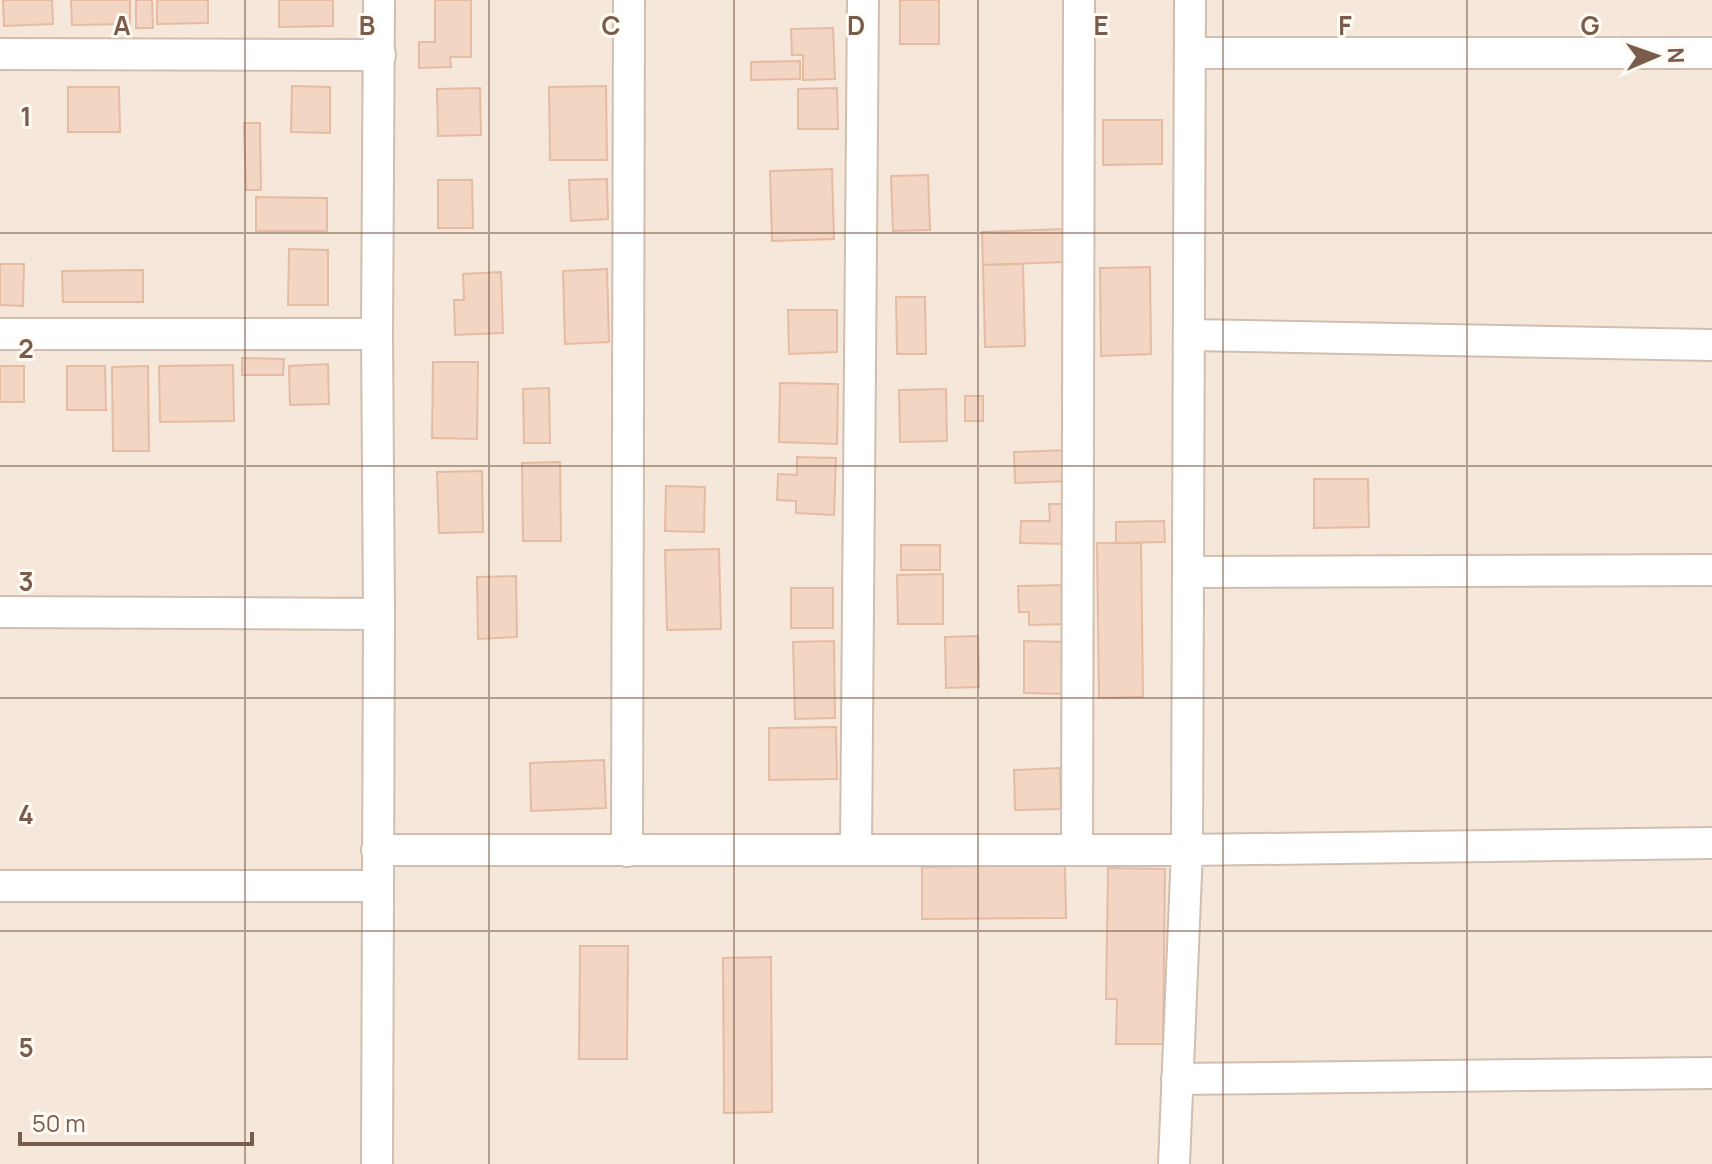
<svg xmlns="http://www.w3.org/2000/svg" width="1712" height="1164" font-family="Manrope,sans-serif">
  <style>
    .residential { fill: #f5e8da }
    .building { fill: #f3d5c3; stroke: #e6bba3; stroke-width: 2 }
    .lines { fill: none; stroke-linecap: round; stroke-linejoin: round }
    .street-casing { stroke: #d1beb0; stroke-width: 34 }
    .street { stroke: #fff; stroke-width: 30 }
    .grid { fill: none; stroke: #7a5c4d; stroke-width: 2; stroke-opacity: 0.55 }
    .grid-label { font-size: 26px; text-anchor: middle; font-weight: bold; fill: #7a5c4d; stroke: #fffaf3; stroke-width: 6; stroke-linejoin: round; paint-order: stroke }
  </style>
  <rect width="100%" height="100%" fill="#fdf6ec"/>
  <!-- residential -->
  <rect class="residential" x="0" y="0" width="1712" height="1164"/>
  <!-- building -->
  <g class="building">
    <path d="M3,0H52L53,24L4,26Z"/>
    <path d="M71,0H130V24L72,25Z"/>
    <path d="M136,0H152L153,28H136Z"/>
    <path d="M157,0H208V23L157,24Z"/>
    <path d="M279,0H333V26L279,27Z"/>
    <path d="M435,0H471V57H450L451,67L419,68V42H435Z"/>
    <rect x="900" y="0" width="39" height="44"/>
    <path d="M833,28L835,79L803,80V55H792L791,29Z"/>
    <path d="M800,61V79L751,80V62Z"/>
    <path d="M292,86L330,87V133L291,132Z"/>
    <path d="M606,86L607,160H550L549,87Z"/>
    <path d="M68,87H119L120,132H68Z"/>
    <path d="M480,88L481,135L438,136L437,89Z"/>
    <path d="M837,88L838,129H798V89Z"/>
    <path d="M1103,120H1162V164L1103,165Z"/>
    <path d="M244,123H260L261,190H246Z"/>
    <path d="M832,169L834,239L772,241L770,171Z"/>
    <path d="M928,175L930,230L893,231L891,176Z"/>
    <path d="M607,179L608,219L571,221L569,180Z"/>
    <path d="M438,180H472L473,228H438Z"/>
    <path d="M256,197L327,198V231H256Z"/>
    <path d="M1064,229L1065,262L983,265L982,232Z"/>
    <path d="M289,249L328,250V305H288Z"/>
    <path d="M0,264H24L23,306L0,305Z"/>
    <path d="M1023,264L1025,346L985,347L983,265Z"/>
    <path d="M1150,267L1151,354L1101,356L1100,268Z"/>
    <path d="M607,269L609,342L565,344L563,271Z"/>
    <path d="M143,270V302H63L62,271Z"/>
    <path d="M501,272L503,333L455,335L454,300H464L463,274Z"/>
    <path d="M896,297H925L926,354H897Z"/>
    <path d="M788,310H837V352L789,354Z"/>
    <path d="M242,358L284,359L283,375H242Z"/>
    <path d="M433,362H478L477,439L432,438Z"/>
    <path d="M328,364L329,404L290,405L289,366Z"/>
    <path d="M233,365L234,421L160,422L159,366Z"/>
    <rect x="0" y="366" width="24" height="36"/>
    <path d="M67,366H105L106,410H67Z"/>
    <path d="M148,366L149,451H113L112,367Z"/>
    <path d="M780,383L838,384L837,444L779,442Z"/>
    <path d="M549,388L550,443H524L523,389Z"/>
    <path d="M946,389L947,441L900,442L899,390Z"/>
    <rect x="965" y="396" width="18" height="25"/>
    <path d="M1068,450L1069,481L1015,483L1014,452Z"/>
    <path d="M797,457L836,458L834,515L796,513V501L777,500L778,474L797,475Z"/>
    <path d="M560,462L561,541H523L522,463Z"/>
    <path d="M482,471L483,532L439,533L437,472Z"/>
    <path d="M1314,479H1368L1369,527L1314,528Z"/>
    <path d="M666,486L705,487L704,532L665,531Z"/>
    <path d="M1049,504H1069L1068,544L1020,543L1021,521H1050Z"/>
    <path d="M1164,521L1165,542L1116,543V522Z"/>
    <path d="M1097,543H1141L1143,697L1099,698Z"/>
    <rect x="901" y="545" width="39" height="25"/>
    <path d="M719,549L721,629L667,630L665,550Z"/>
    <path d="M943,574V624H898L897,575Z"/>
    <path d="M516,576L517,637L478,639L477,577Z"/>
    <path d="M1070,585L1071,624L1029,625V612H1019L1018,586Z"/>
    <rect x="791" y="588" width="42" height="40"/>
    <path d="M978,636L979,687L946,688L945,637Z"/>
    <path d="M834,641L835,718L795,719L793,642Z"/>
    <path d="M1024,641L1067,642L1066,694L1024,693Z"/>
    <path d="M836,727L837,779L769,780V728Z"/>
    <path d="M604,760L606,808L531,811L530,763Z"/>
    <path d="M1060,768L1061,809L1015,810L1014,770Z"/>
    <path d="M1065,865L1066,918L922,919V867Z"/>
    <path d="M1108,868L1165,869L1163,1044H1116L1117,999H1106Z"/>
    <path d="M580,946H628L627,1059H579Z"/>
    <path d="M771,957L772,1112L724,1113L723,958Z"/>
  </g>
  <g class="lines">
    <defs>
      <g id="street">
        <path d="M1190,53H1712"/>
        <path d="M0,54L380,55"/>
        <path d="M0,334H377L379,614L377,1164"/>
        <path d="M377,334L379,0"/>
        <path d="M1190,335L1712,345"/>
        <path d="M1189,572L1712,570"/>
        <path d="M0,612L379,614"/>
        <path d="M856,848L863,0"/>
        <path d="M1077,849L1079,0"/>
        <path d="M377,850H1187L1712,843"/>
        <path d="M627,851L629,0"/>
        <path d="M0,886H376"/>
        <path d="M1177,1079L1712,1073"/>
        <path d="M1174,1164L1187,850L1190,0"/>
      </g>
    </defs>
    <!-- street casing -->
    <use href="#street" class="street-casing"/>
    <!-- street -->
    <use href="#street" class="street"/>
  </g>
  <!-- grid -->
  <path class="grid" d="M245,0V1164M489,0V1164M734,0V1164M978,0V1164M1223,0V1164M1467,0V1164M0,233H1712M0,466H1712M0,698H1712M0,931H1712"/>
  <g class="grid-label">
    <text x="122" y="35">A</text>
    <text x="367" y="35">B</text>
    <text x="611" y="35">C</text>
    <text x="856" y="35">D</text>
    <text x="1101" y="35">E</text>
    <text x="1345" y="35">F</text>
    <text x="1590" y="35">G</text>
    <text x="26" y="126">1</text>
    <text x="26" y="358">2</text>
    <text x="26" y="591">3</text>
    <text x="26" y="824">4</text>
    <text x="26" y="1057">5</text>
  </g>
  <!-- north arrow -->
  <g transform="translate(1656 56) rotate(88)" stroke="#fffaf3" stroke-width="6" paint-order="stroke">
  <path d="M0-6L14 30L0 20L-14 30Z" fill="#7a5c4d"/>
  <text y="-12" font-size="22" font-weight="bold" text-anchor="middle" fill="#7a5c4d">N</text>
  </g>
  <!-- scale -->
  <path d="M20 1132v12h232v-12" fill="none" stroke="#7a5c4d" stroke-width="4"/>
  <text x="32" y="1132" font-size="24" fill="#7a5c4d" stroke="#fffaf3" stroke-width="6" paint-order="stroke">50 m</text>
</svg>
